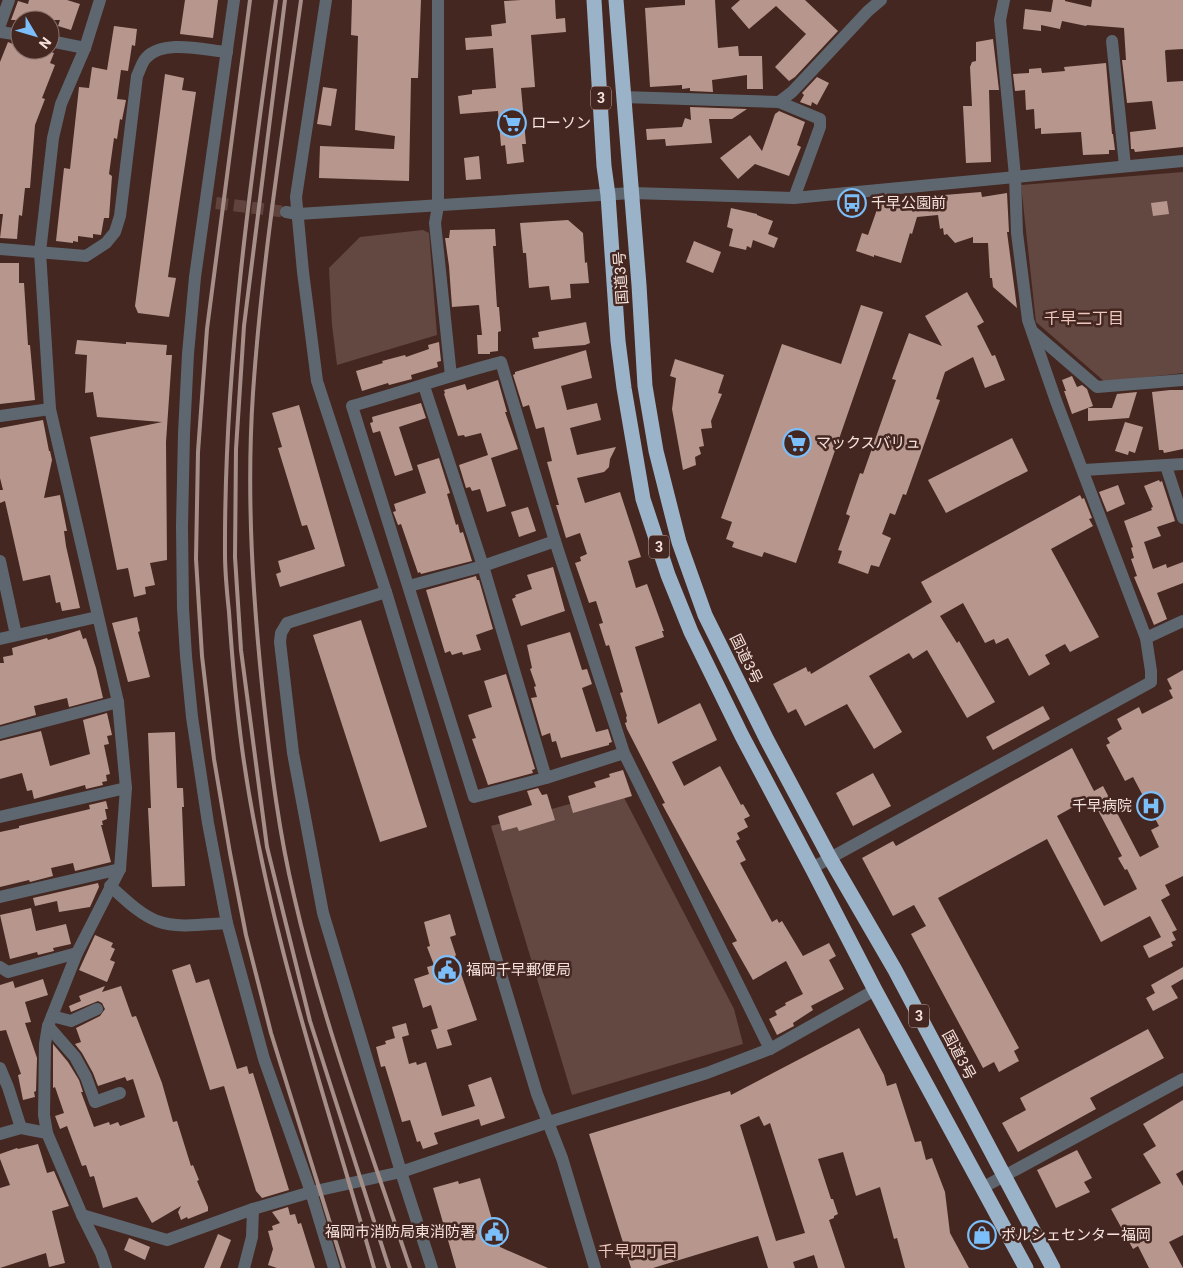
<svg xmlns="http://www.w3.org/2000/svg" width="1183" height="1268" font-family="Roboto,'Noto Sans JP',sans-serif">
  <style>
    .green { fill: #634842 }
    .building { fill: #b7968e; fill-rule: evenodd }
    .lines { fill: none; stroke-linecap: round; stroke-linejoin: round }
    .minor-tunnel { stroke: #5f433c; stroke-width: 12; stroke-dasharray: 12 6; stroke-linecap: butt }
    .minor { stroke: #5e6770; stroke-width: 12 }
    .highway { stroke: #9bb3c9; stroke-width: 15 }
    .rail { stroke: #a78f89; stroke-width: 4 }
    .labels { text-anchor: middle; stroke-width: 5; stroke-linejoin: round; paint-order: stroke }
    .shield { fill: #442720; stroke: #c1aaa4; stroke-width: 1 }
    .shield-label { font-size: 14px; font-weight: bold; fill: #f6e2dd }
    .poi-label { font-size: 15px; fill: #f6e2dd; stroke: #442720; text-anchor: start }
    .street-label { font-size: 15px; fill: #f6e2dd; stroke: #442720 }
    .neighbourhood-label { font-size: 16px; fill: #edc7bd; stroke: #442720 }
  </style>
  <rect width="100%" height="100%" fill="#442720"/>
  <!-- green -->
  <g class="green">
    <path d="M1183,172V373L1105,382L1036,322L1021,185Z"/>
    <path d="M423,230L429,233L437,335L337,365L332,325L329,268L360,237Z"/>
    <path d="M620,790L734,1009L743,1044L572,1095L491,826Z"/>
  </g>
  <!-- building -->
  <g class="building">
    <path d="M29,0H67L80,4L71,30L58,26L60,20H11L18,1L28,4Z"/>
    <path d="M185,0H218L213,38L180,34Z"/>
    <path d="M352,0H421L418,78H411L409,181L319,178L320,146L394,149L395,136L355,130L358,36L351,35Z"/>
    <path d="M521,0H555L556,19L565,18L566,32L531,35L535,87L521,88L526,144H522L524,162L507,164L505,145L501,146L498,111L460,114L458,96L472,94V90L496,88L493,48L466,50L465,38L492,36L491,25L506,23L504,1Z"/>
    <path d="M685,0H715L718,48L738,46L739,56H762L763,89H747V75L712,80L713,92L690,91V88L682,89V85L650,87L645,8L685,5Z"/>
    <path d="M740,0H805L838,31L795,77L789,81L775,67L806,34L776,6L749,29L731,8Z"/>
    <path d="M1053,0H1065V1L1091,7L1092,0H1183V49L1166,50L1165,51L1167,82L1183,81V147L1135,152L1134,149H1131L1130,132L1156,129L1152,101L1127,103L1122,60H1126L1124,28L1087,25L1086,26L1062,21L1060,29L1041,25V31L1023,29L1025,9L1051,12Z"/>
    <path d="M114,26L137,29L135,46L132,45L128,71L121,70L117,99L126,100L122,120L120,119L117,139L114,138L109,174L112,176L109,218H104L101,235L93,234V238L78,236V242L73,241V243L56,241L64,168L70,169L79,87L89,88L92,67L107,70Z"/>
    <path d="M993,39L999,90H989L991,162L966,163L963,106H972L970,67L972,62L976,61V42Z"/>
    <path d="M8,42L20,47V50H45L54,53L50,63L55,65L42,98L45,99L35,125L30,188H25L22,216L19,215L17,239L0,238L3,214H0V62Z"/>
    <path d="M1106,63L1112,134H1113L1115,150H1109V154L1083,155L1081,132L1041,134V128L1035,129L1034,109L1026,110L1025,90L1015,91L1013,74L1029,73V69L1041,68L1042,73L1065,71L1064,67Z"/>
    <path d="M165,74L184,78L182,90L196,92L168,277L176,278L169,317L138,313L135,306Z"/>
    <path d="M817,77L829,83L817,105L812,102L811,106L800,102L804,95L802,93Z"/>
    <path d="M323,87L337,89L331,126L317,124Z"/>
    <path d="M690,107L747,109L732,119H709L712,143L666,146L665,139L647,140L646,129L682,127L685,118L691,120Z"/>
    <path d="M779,111L805,122L797,145L801,147L789,176L755,164L738,179L720,158L750,135L762,151L775,114Z"/>
    <path d="M479,156L481,179L466,180L464,158Z"/>
    <path d="M981,192L982,197L1007,193L1009,232H1007L1017,308L993,287L992,278H990L988,243H973V237L955,243L947,234L944,235L943,228L940,229L938,215L917,217L912,234L910,233L901,263L874,255V257L856,251L862,233L868,235L880,201L910,200L911,198L933,205L932,196Z"/>
    <path d="M1167,201L1169,214L1153,216L1151,203Z"/>
    <path d="M731,208L757,214V215L773,221L768,234L778,238L774,248L753,240L751,248L747,246L746,250L729,246L733,229L727,227Z"/>
    <path d="M568,220L583,233L585,263L587,262L589,283L570,284L571,298L551,300L549,286L529,288L526,253H523L520,223Z"/>
    <path d="M495,229L496,246H493L497,307H499L501,331L498,332V351L490,352V354H478L477,335H482L479,305L452,307L449,266L445,238H449L450,230Z"/>
    <path d="M694,241L721,252L713,273L686,262Z"/>
    <path d="M0,263H19V283H24L28,345H30L35,400L0,404Z"/>
    <path d="M967,292L984,322L977,326L992,356L995,355L1005,380L985,388L973,357L945,372L936,399L940,400L906,495L903,494L895,515L890,513L882,534L891,538L879,567L871,565L868,574L838,563L842,551L838,550L850,516L846,514L860,473L863,474L896,380L892,379L909,333L942,346L925,316Z"/>
    <path d="M861,305L883,312L796,563L764,552L762,557L732,547L734,542L726,539L732,522L721,518L782,344L841,364Z"/>
    <path d="M586,322L590,343L585,345L534,349L532,338L539,337L538,332Z"/>
    <path d="M77,340L126,344V342L167,345L166,355H172L166,442L167,560L150,563L155,585L145,587L146,594L134,597L128,568L117,570L90,437L162,422L97,417L93,392L85,393L87,355L75,354Z"/>
    <path d="M439,342L441,361L437,362L438,367L411,375L412,379L389,385L388,383L362,391L356,371L383,363L382,361L405,355L406,357L429,349L428,345Z"/>
    <path d="M586,350L592,378L561,386L567,410L597,403L601,420L570,428L577,455L616,447L610,459L609,467L604,472L577,478L585,503L620,492L635,538L641,557L628,561L636,588L647,584L664,631H662L664,637L635,647L658,724L700,703L717,740L672,762L684,786L720,766L741,805L743,804L750,816L744,819L748,827L737,833L740,839L736,841L746,860L740,863L772,922L777,919L779,923L782,921L803,956L829,943L836,956L829,960L844,989L811,1006L813,1010L793,1023L794,1026L777,1035L769,1019L777,1015L775,1011L786,1005L785,1003L803,994L786,961L753,980L732,943L737,941L662,804L665,803L627,729L625,723L627,722L626,717L627,716L620,693L623,692L609,645L606,646L599,624L603,623L596,601L589,603L575,563L581,561L580,557L587,554L580,533L566,538L556,505H559L547,462L552,461L544,427L536,429L529,405L523,407L513,375L515,374V372Z"/>
    <path d="M675,359L724,375L718,393L722,394L711,421L712,428L701,429L704,446L699,447L701,454L695,457L696,465L683,470L672,409L676,378L670,376Z"/>
    <path d="M1072,376L1077,387L1082,385L1087,389L1093,406L1072,414L1064,391H1066L1062,380Z"/>
    <path d="M498,380L507,412H505L518,449L491,458L506,506L487,512L480,489L472,491L470,487L466,488L459,465L488,455L481,433L465,437L464,435L458,436L444,394L445,393L444,390L465,384L467,390Z"/>
    <path d="M1170,390H1183V449L1164,453L1163,450H1159L1152,392Z"/>
    <path d="M1137,392L1129,418L1088,421V408H1112L1117,394Z"/>
    <path d="M421,403L426,418L399,427L413,470L395,476L380,431L373,433L370,423L373,422L372,417Z"/>
    <path d="M299,405L345,566L280,587L276,574L281,572L278,561L315,549L307,525L302,526L278,448L282,447L272,413Z"/>
    <path d="M43,420L49,451H50L52,460L44,498L60,495L67,531H64L66,546L80,608L62,611L60,602L56,603L50,575L23,581L5,501L0,503V490H3L0,478V428Z"/>
    <path d="M1125,422L1143,427L1135,453L1129,451L1128,455L1115,451Z"/>
    <path d="M1012,438L1028,471L946,513L928,480Z"/>
    <path d="M439,458L450,493L447,494L456,525L458,524L460,533L463,532L472,561L421,574L420,572L418,573L401,524L398,525L393,512L396,511L394,504L426,493L417,465Z"/>
    <path d="M1159,480L1160,482L1162,481L1175,521L1157,527L1161,536L1144,542L1153,569L1166,564L1167,568L1183,562V583L1157,593L1167,619L1154,625L1134,577L1137,576L1131,559L1134,558L1131,548L1133,547L1124,521L1152,510L1151,508L1153,507L1144,486Z"/>
    <path d="M1118,485L1125,504L1107,512L1099,492Z"/>
    <path d="M1080,495L1082,499L1084,498L1092,518L1089,519L1093,526L1051,549L1099,637L1070,652L1065,644L1045,655L1050,664L1029,676L1008,638L996,644L994,639L985,643L963,603L940,616L957,643L959,641L995,702L967,718L927,650L913,659L909,653L869,676L902,732L874,749L847,704L805,726L796,709L788,713L773,684L806,667L808,672L810,671L811,674L932,602L921,582Z"/>
    <path d="M528,507L536,531L519,537L511,512Z"/>
    <path d="M553,567L565,611L521,626L512,599L516,597L515,595L532,589L527,575Z"/>
    <path d="M476,576L477,580H479L493,629L476,635L481,650L463,655L462,652L452,655L450,651L445,653L426,590Z"/>
    <path d="M137,617L140,631L138,632L150,677L128,682L112,623Z"/>
    <path d="M361,620L427,827L380,842L313,635Z"/>
    <path d="M80,630L83,639L86,638L96,668L103,698L69,707L67,698L34,706L36,715L0,725V663H4L3,657L13,655L12,648L47,638L48,640Z"/>
    <path d="M570,632L582,670L587,669L592,684L582,688L596,732L608,729L612,742L609,743V745L561,758L556,741L552,742L550,733L542,736L531,698L537,697L534,687L536,686L530,669L532,668L527,645Z"/>
    <path d="M1183,670V876L1165,885L1170,895L1161,900L1177,930L1172,932L1176,940L1171,942L1173,946L1149,958L1143,946L1161,937L1150,916L1101,942L1047,839L938,898L1019,1048L1014,1051L1019,1061L999,1072L994,1062L983,1068L911,934L926,926L914,905L893,916L862,858L893,841L896,846L1072,748L1094,791L1103,786L1140,857L1159,847L1151,830L1159,826L1133,777L1125,781L1106,745L1110,743L1107,738L1122,729L1117,719L1139,707L1142,714L1173,698L1169,690L1172,689L1167,679ZM1091,797L1122,856L1118,858L1125,870L1127,869L1137,889L1104,906L1057,816Z"/>
    <path d="M506,674L535,769L532,770L533,773L488,785L472,739L476,738L468,715L492,707L484,681Z"/>
    <path d="M1043,706L1050,719L993,750L986,737Z"/>
    <path d="M107,713L112,735L107,736L109,744L104,745L110,774L106,775L107,781L102,782L103,785L86,789L85,785L34,799L32,790L27,791L22,773L0,779V741L41,731L50,766L90,754L83,720Z"/>
    <path d="M175,732L177,788H183L184,807H182L185,886L152,887L148,808H151L148,733Z"/>
    <path d="M623,770L632,796L573,813L568,796L596,787L594,782L610,777L609,774Z"/>
    <path d="M873,773L891,806L853,826L836,793Z"/>
    <path d="M538,788L542,795L547,794L555,820L519,831L517,827L502,831L498,816L532,805L527,791Z"/>
    <path d="M106,801L108,809H105L107,819L102,821L103,825H101L111,862L75,871L73,863L51,868L53,876L30,882L29,880L0,887V832L19,828V826L90,809L89,805Z"/>
    <path d="M98,883L99,887L90,907L59,912L57,901L35,906L33,898Z"/>
    <path d="M31,908L36,931L66,924L71,944L53,948L54,951L38,955L37,952L10,959L0,915Z"/>
    <path d="M450,914L456,935L450,937L456,955L455,956L477,1020L447,1030L452,1045L437,1049L431,1030L438,1028L431,1005L423,1008L414,979L429,974L427,967L434,965L427,947L430,946L424,922Z"/>
    <path d="M95,935L113,943L111,947L115,949L110,960L115,962L107,982L79,970Z"/>
    <path d="M190,964L196,983L209,979L237,1069L247,1066L249,1074L253,1073L289,1190L262,1198L256,1191L224,1086L210,1090L172,970Z"/>
    <path d="M1183,967V979L1171,986L1178,998L1153,1011L1146,998L1155,993L1151,985Z"/>
    <path d="M43,979L48,995L25,1002L31,1022L25,1023L37,1058L36,1091L34,1092L35,1097L23,1100L18,1075L21,1074L6,1030L0,1031V985L13,981L15,988Z"/>
    <path d="M105,986L102,992L121,986L132,1017L136,1016L162,1083L173,1122L177,1121L191,1166L193,1165L199,1180L197,1181L208,1207V1211L188,1219L187,1217L181,1220L178,1212L181,1206L152,1223L137,1197L103,1208L94,1176L90,1177L86,1165L82,1166L67,1126L60,1129L55,1116L64,1113L55,1087L53,1088V1044L68,1062L79,1080L83,1092H81L94,1127L109,1122L110,1125L118,1122L120,1126L145,1117L133,1079L127,1081L125,1077L98,1086L93,1073L82,1053L75,1044L81,1042L76,1028L100,1016L105,1009L102,1003L98,1001L71,1012L69,1006L81,1001L79,996Z"/>
    <path d="M406,1023L409,1035L402,1037L409,1064L416,1062L417,1065L426,1062L442,1116L475,1106L468,1085L491,1077L505,1118L481,1126L479,1119L434,1133L438,1144L423,1149L420,1141L417,1142L410,1120L402,1122L385,1066L381,1067L376,1047L386,1044L385,1041L395,1038L392,1027Z"/>
    <path d="M859,1028L884,1075L887,1086L896,1083L915,1142L921,1141L926,1160L932,1158L945,1192L950,1233L969,1268H905L897,1238L894,1239L880,1187L856,1196L843,1152L818,1159L831,1199H833L838,1214L834,1216V1218L829,1220L845,1268H818L814,1255L793,1262L795,1268H768L758,1236L653,1268H631L589,1134L730,1091L731,1095ZM759,1116L764,1126L770,1123L805,1233L776,1241L740,1125Z"/>
    <path d="M1148,1029L1164,1058L1090,1098L1096,1109L1018,1152L1002,1123L1026,1110L1020,1098Z"/>
    <path d="M1183,1100V1170L1176,1174L1183,1186V1235L1169,1242L1183,1268H1149L1138,1246L1133,1249L1111,1209L1161,1183L1143,1154L1156,1146L1143,1124Z"/>
    <path d="M38,1144L47,1173L54,1171L69,1206L52,1211L65,1263L49,1267L46,1253L0,1268V1188L10,1185L0,1159V1154L17,1148L18,1149Z"/>
    <path d="M1077,1150L1092,1178L1084,1182L1090,1192L1056,1208L1037,1170Z"/>
    <path d="M480,1178L500,1247L548,1268H456L433,1188L458,1181L459,1184Z"/>
    <path d="M288,1207L290,1215L295,1214L298,1224L301,1223L315,1268H277L268,1265L273,1249L268,1231L273,1230L272,1226L280,1223L272,1212Z"/>
    <path d="M218,1234L231,1240L220,1268H204Z"/>
    <path d="M129,1238L150,1247L145,1260L124,1250Z"/>
  </g>
  <g class="lines">
    <!-- minor-tunnel -->
    <path class="minor-tunnel" d="M216,203L286,212"/>
    <!-- minor -->
    <g class="minor">
      <path d="M100,0L85,48L61,104L53,138L40,252L50,409L118,702L126,788L120,869L77,953L48,1026L45,1044L44,1115L47,1133L82,1215L101,1253L106,1268"/>
      <path d="M234,0L195,277L188,354L184,434L182,526L183,608L186,656L192,717L208,823L227,923L264,1059L311,1192L334,1268"/>
      <path d="M326,0L296,197L303,272L317,381L386,592L537,1094L562,1158L595,1268"/>
      <path d="M438,0V206L435,223L451,376"/>
      <path d="M0,25L9,0"/>
      <path d="M0,32L20,35"/>
      <path d="M50,41L85,48"/>
      <path d="M1112,41L1125,166"/>
      <path d="M623,97L779,102L792,92L868,11L881,0"/>
      <path d="M779,102L820,119V127L794,198"/>
      <path d="M286,212L298,214L632,193L794,198L1183,161"/>
      <path d="M0,249L86,256L106,243L115,232L120,216L137,76C140,70 142,62 146,58C163,39 204,50 227,52"/>
      <path d="M1032,331L1097,387L1183,380"/>
      <path d="M424,386L483,566L546,778"/>
      <path d="M0,416L50,409"/>
      <path d="M1166,466L1183,518"/>
      <path d="M1084,470L1183,464"/>
      <path d="M0,561L16,635"/>
      <path d="M409,586L483,566L555,541"/>
      <path d="M386,592L287,623L281,633L280,642L293,753L323,913L401,1172L432,1268"/>
      <path d="M1146,638L1183,621"/>
      <path d="M0,639L97,617"/>
      <path d="M0,733L118,702"/>
      <path d="M624,753L546,778L474,797L352,406C402,392 451,375 501,362L555,541L624,753L770,1049"/>
      <path d="M0,817L126,788"/>
      <path d="M812,868L1151,682V671L1146,638L1056,401L1028,320L1017,233L1015,176L1000,20L1004,0"/>
      <path d="M110,886C124,898 139,914 157,921C179,929 205,924 227,923"/>
      <path d="M0,897L120,869"/>
      <path d="M0,967L8,972L77,953"/>
      <path d="M52,1016L71,1021L97,1009"/>
      <path d="M48,1026L75,1057L86,1077L95,1102L120,1093"/>
      <path d="M0,1068L8,1087L21,1128"/>
      <path d="M0,1134L21,1128L47,1133"/>
      <path d="M982,1188L1183,1079"/>
      <path d="M82,1215L167,1240L253,1209L311,1192L401,1172L549,1122L707,1073L770,1049L875,990"/>
      <path d="M244,1268L252,1237L253,1209"/>
    </g>
    <!-- highway -->
    <g class="highway">
      <path d="M594,0L604,166L608,195L618,341L624,388L643,499L668,575L691,632L742,736L812,868L875,990L1026,1268"/>
      <path d="M616,0L639,285L645,386L656,451L679,542L705,615L767,740L830,858L895,970L1053,1268"/>
    </g>
    <!-- rail -->
    <g class="rail">
      <path d="M250,0L207,329L198,452L196,559L202,656L214,759L230,853L246,935L271,1033L344,1268"/>
      <path d="M276,0C250,183 224,369 225,554C225,573 227,593 229,612C232,657 236,703 242,748C266,925 325,1096 374,1268"/>
      <path d="M285,0L244,326L236,449L235,557L241,650L267,847L310,1021L389,1268"/>
      <path d="M301,0C283,131 262,261 253,393C246,497 253,601 264,704C271,768 279,833 294,896C323,1023 369,1145 410,1268"/>
    </g>
  </g>
  <!-- icons -->
  <defs>
    <symbol id="supermarket-ring" viewBox="-11 -11 22 22"><circle r="9.5" fill="#442720" stroke="#7bbef9" stroke-width="1.5"/><path d="M-6-5.5h2.5l.6 2H6L4.5 2H-2.5L-4.4-4H-6ZM-1.5 3.2a1.3 1.3 0 1 0 .1 0ZM3 3.2a1.3 1.3 0 1 0 .1 0Z" fill="#7bbef9"/></symbol>
    <symbol id="bus-ring" viewBox="-11 -11 22 22"><circle r="9.5" fill="#442720" stroke="#7bbef9" stroke-width="1.5"/><path d="M-5-6H5V4H4V6H2V4H-2V6H-4V4H-5ZM-3.5-4V0h7V-4ZM-3.5 1.2v1.5H-2V1.2ZM2 1.2v1.5H3.5V1.2Z" fill="#7bbef9"/></symbol>
    <symbol id="hospital-ring" viewBox="-11 -11 22 22"><circle r="9.5" fill="#442720" stroke="#7bbef9" stroke-width="1.5"/><path d="M-5-5h3v3.5h4V-5h3V5h-3V1.5h-4V5h-3Z" fill="#7bbef9"/></symbol>
    <symbol id="civic-ring" viewBox="-11 -11 22 22"><circle r="9.5" fill="#442720" stroke="#7bbef9" stroke-width="1.5"/><path d="M-.6-6.5H3V-4.5H.6V-3L4-1V1h2V6H-6V1h2V-1L-.6-3ZM-1.2 2.5V6h2.4V2.5Z" fill="#7bbef9"/></symbol>
    <symbol id="shop-ring" viewBox="-11 -11 22 22"><circle r="9.5" fill="#442720" stroke="#7bbef9" stroke-width="1.5"/><path d="M-5-2.5h2.3a2.7 3.5 0 0 1 5.4 0H5L5.5 6h-11ZM-1.5-2.5h3a1.5 2.3 0 0 0-3 0Z" fill="#7bbef9"/></symbol>
  </defs>
  <g fill-rule="evenodd">
    <use href="#supermarket-ring" x="496" y="107" width="32" height="32"/>
    <use href="#bus-ring" x="836" y="187" width="32" height="32"/>
    <use href="#supermarket-ring" x="781" y="427" width="32" height="32"/>
    <use href="#hospital-ring" x="1135" y="790" width="32" height="32"/>
    <use href="#civic-ring" x="431" y="954" width="32" height="32"/>
    <use href="#civic-ring" x="478" y="1216" width="32" height="32"/>
    <use href="#shop-ring" x="966" y="1219" width="32" height="32"/>
  </g>
  <g class="labels">
    <!-- shield labels -->
    <g class="shield">
      <rect x="591" y="86.5" width="20" height="23" rx="4"/>
      <rect x="649" y="535.5" width="20" height="23" rx="4"/>
      <rect x="909" y="1004.5" width="20" height="23" rx="4"/>
    </g>
    <g class="shield-label">
      <text x="601" y="103">3</text>
      <text x="659" y="552">3</text>
      <text x="919" y="1021">3</text>
    </g>
    <!-- poi labels -->
    <g class="poi-label">
      <text x="531" y="128">ローソン</text>
      <text x="871" y="208">千早公園前</text>
      <text x="816" y="448">マックスバリュ</text>
      <text x="1132" y="811" text-anchor="end">千早病院</text>
      <text x="466" y="975">福岡千早郵便局</text>
      <text x="475" y="1237" text-anchor="end">福岡市消防局東消防署</text>
      <text x="1001" y="1240">ポルシェセンター福岡</text>
    </g>
    <!-- street labels -->
    <g class="street-label">
      <text transform="translate(621 278) rotate(-94)" y="5">国道3号</text>
      <text transform="translate(746 659) rotate(64)" y="5">国道3号</text>
      <text transform="translate(959 1055) rotate(62)" y="5">国道3号</text>
    </g>
    <!-- neighbourhood labels -->
    <g class="neighbourhood-label">
      <text x="1084" y="324">千早二丁目</text>
      <text x="638" y="1257">千早四丁目</text>
    </g>
  </g>
  <!-- north arrow -->
  <g transform="translate(35 35) rotate(128)"><circle r="24" fill="#442720" stroke="#8b726c"/>
  <path d="M0-4L9 19L0 12L-9 19Z" fill="#7bbef9"/>
  <text y="-8" font-size="14" font-weight="bold" text-anchor="middle" fill="#f6e2dd">N</text>
  </g>
</svg>
